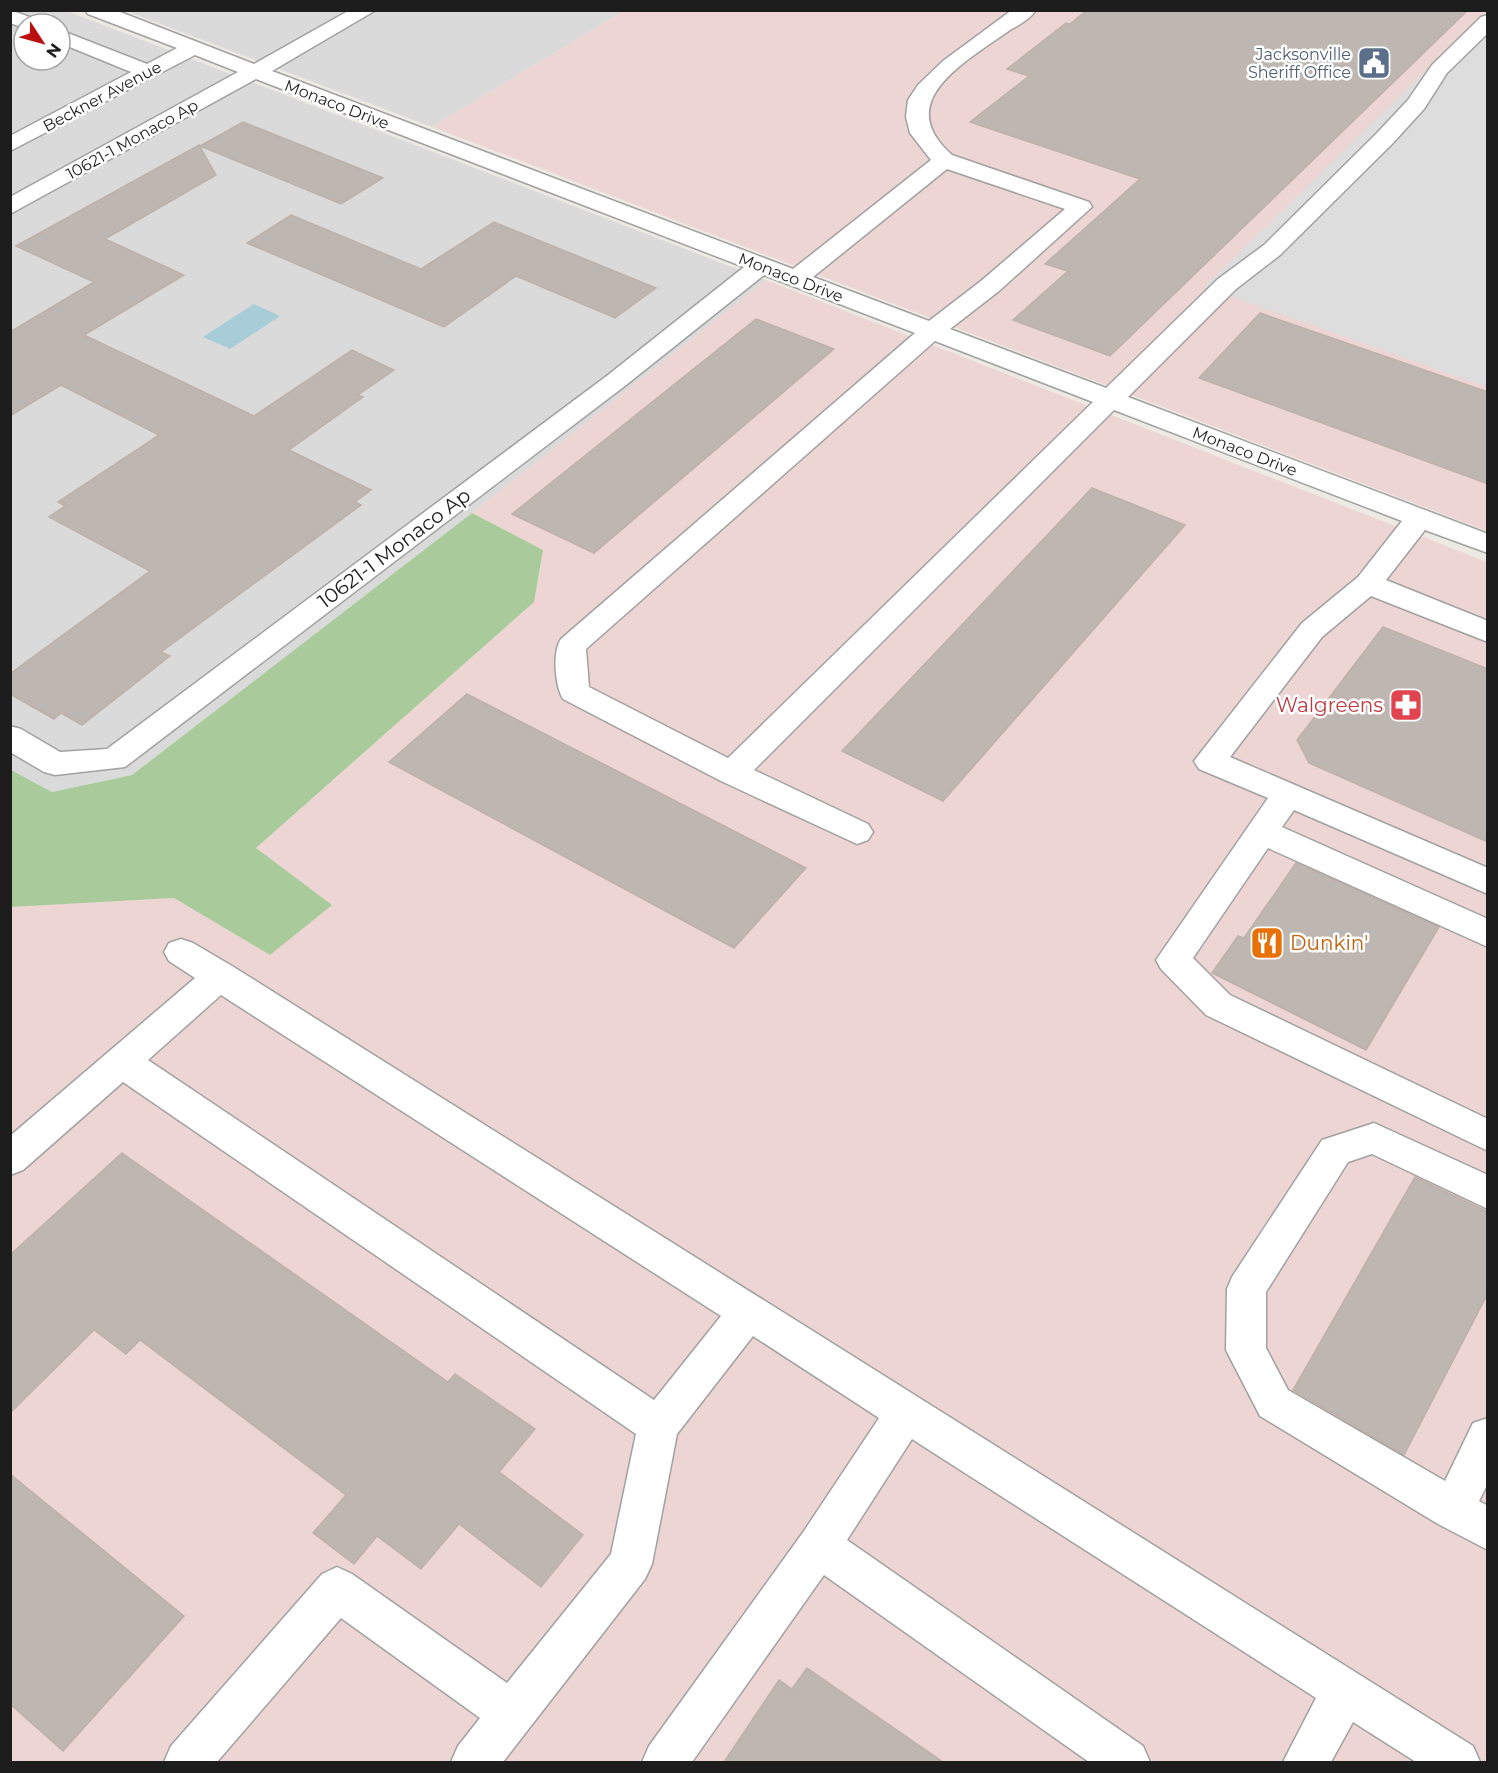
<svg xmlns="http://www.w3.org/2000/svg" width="1498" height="1773" font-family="Montserrat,sans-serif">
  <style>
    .residential { fill: #dbdada; fill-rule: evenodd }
    .commercial { fill: #edd5d4 }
    .forest { fill: #a9ca9b }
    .parking { fill: #ddd }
    .water { fill: #a7cdd8 }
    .building { fill: #beb6b1; stroke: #beb1a7; stroke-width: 1.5 }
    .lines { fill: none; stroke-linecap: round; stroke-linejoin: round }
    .minor-casing { stroke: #a1a1a1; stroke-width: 3 }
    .minor { fill: #fff; fill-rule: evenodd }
    .labels { text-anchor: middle; stroke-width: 5; stroke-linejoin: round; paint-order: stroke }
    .far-service-label { font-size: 16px; fill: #4e5e75; stroke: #fff; text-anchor: end }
    .far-street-label { font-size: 16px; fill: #1d1d1d; stroke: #fff }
    .street-label { font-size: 20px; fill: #1d1d1d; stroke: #fff }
    .health-label { font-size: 20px; fill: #be3a42; stroke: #fff; text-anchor: end }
    .food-label { font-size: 20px; fill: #c56008; stroke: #fff; text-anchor: start }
  </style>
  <rect width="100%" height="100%" fill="#edeae4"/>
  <!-- residential -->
  <g class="residential">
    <path d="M11,11H67L766,280L472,513L132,775L52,792L11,770ZM24,24H60V60H24Z"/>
    <path d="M126,11H624L432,127Z"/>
  </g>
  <!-- commercial -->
  <g class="commercial">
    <path d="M624,11H1487V531L432,127Z"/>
    <path d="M766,280L1487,562V1762H11V907L174,898L270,955L331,905L256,848L534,602L543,550L472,513Z"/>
  </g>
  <!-- forest -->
  <path class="forest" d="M472,513L543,550L534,602L256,848L332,905L270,955L174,898L11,907V770L52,792L132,775Z"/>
  <!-- parking -->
  <path class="parking" d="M1487,11V387L1204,287Z"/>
  <!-- water -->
  <path class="water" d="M254,304L280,316L230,349L203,337Z"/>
  <!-- building -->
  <g class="building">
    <path d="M1087,10H1468L1110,356L1013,320L1068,271L1045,264L1140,179L970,122L1029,76L1007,69L1066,23L1070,24Z"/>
    <path d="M243,122L383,178L341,204L200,146Z"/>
    <path d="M199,145L216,175L105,239L184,275L84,335L254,416L352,350L394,370L358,395L363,397L289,450L371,490L355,502L361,505L161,652L170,656L82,725L61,713L54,719L10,694V674L150,571L49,517L65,506L58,502L159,435L61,385L10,416V332L94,282L16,246Z"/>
    <path d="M291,215L421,269L494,222L656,288L615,318L516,276L444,327L247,243Z"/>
    <path d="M1260,313L1488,392V484L1199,378Z"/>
    <path d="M756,319L834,349L594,553L512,514Z"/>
    <path d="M1092,488L1185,525L943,801L842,751Z"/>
    <path d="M1383,627L1488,669V842L1309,763L1297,740Z"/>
    <path d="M467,694L806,868L734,948L389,762Z"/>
    <path d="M1296,863L1439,927L1366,1050L1212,973L1238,936L1244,938Z"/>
    <path d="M122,1153L448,1382L455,1374L535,1429L499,1472L583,1535L541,1587L459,1524L421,1569L377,1536L354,1564L313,1533L346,1495L140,1340L126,1354L94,1330L10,1413V1255Z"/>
    <path d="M1415,1177L1488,1212V1293L1404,1455L1293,1390Z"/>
    <path d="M10,1474L184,1616L63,1751L10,1704Z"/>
    <path d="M807,1668L943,1762H724L779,1680L792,1689Z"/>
  </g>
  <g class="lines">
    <defs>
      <g id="minor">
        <path d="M10,10L38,20L41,24H24V28L10,23Z"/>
        <path d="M85,10H115L254,64L350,10H376L272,71L793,269L931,160L910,133L906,117L908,100L918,85L943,61L1012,10H1036C1030,19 1019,25 1010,30C967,61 890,101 952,155L1089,202L1092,207L999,291L950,329L1106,388L1218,279L1264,245L1376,134L1408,100L1432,65L1481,17L1488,15V33L1447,73L1424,109L1392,144L1280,255L1236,289L1128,397L1488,534V553L1425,530L1386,580L1488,621V642L1371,596L1322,637L1230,757L1488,868V894L1294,810L1282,827L1488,919V947L1268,848L1193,958L1230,995L1488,1119V1151L1206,1015L1161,969L1156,960L1268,798L1199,769L1194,761L1302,623L1358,577L1402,521L1114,410L754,770L868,824L873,832L868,840L857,844L721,781L563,699C555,686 552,652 561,639L915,333L764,275L626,385L125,767L55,775L44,772L10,752V726L21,729L60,752L107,749L608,375L744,267L256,79L10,214V197L238,72L195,55L10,151V136L131,72L60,43V30L147,64L177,48L88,14ZM947,169L1065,209L981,281L929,321L813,277ZM935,341L1093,402L728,758L589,687L586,649Z"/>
        <path d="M181,939L193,943L232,966L1473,1746L1480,1762H1416L1353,1722L1331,1762H1283L1316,1698L912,1439L847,1540L1143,1746L1150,1762H1089L824,1575L692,1762H642L649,1746L804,1531L879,1418L753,1336L677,1434L652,1564L645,1579L503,1762H451L458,1746L480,1718L341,1618L217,1762H164L171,1746L322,1574L337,1567L352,1574L507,1683L611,1554L636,1434L123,1082L23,1170L10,1175V1136L195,978L169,961L164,952L169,943ZM221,995L721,1316L654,1400L148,1060Z"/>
        <path d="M1374,1123L1488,1175V1209L1372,1154L1348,1162L1266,1292V1348L1288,1390L1445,1481L1473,1423L1488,1418V1483L1479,1501L1488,1506V1550L1438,1524L1260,1416L1226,1350L1227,1289L1232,1277L1322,1140Z"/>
      </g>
    </defs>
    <!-- minor casing -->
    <use href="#minor" class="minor-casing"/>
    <!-- minor -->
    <use href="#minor" class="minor"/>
  </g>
  <!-- icons -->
  <defs>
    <symbol id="civic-square" viewBox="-11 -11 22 22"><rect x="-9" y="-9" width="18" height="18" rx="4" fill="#5c6f8a" stroke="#fff"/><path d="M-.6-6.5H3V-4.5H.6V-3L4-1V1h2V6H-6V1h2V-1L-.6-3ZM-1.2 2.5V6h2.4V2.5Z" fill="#fff"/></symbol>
    <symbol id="pharmacy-square" viewBox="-11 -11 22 22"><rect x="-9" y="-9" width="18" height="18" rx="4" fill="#e0444e" stroke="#fff"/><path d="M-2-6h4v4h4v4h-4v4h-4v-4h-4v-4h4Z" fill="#fff"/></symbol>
    <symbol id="restaurant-square" viewBox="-11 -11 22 22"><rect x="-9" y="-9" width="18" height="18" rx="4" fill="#e8710a" stroke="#fff"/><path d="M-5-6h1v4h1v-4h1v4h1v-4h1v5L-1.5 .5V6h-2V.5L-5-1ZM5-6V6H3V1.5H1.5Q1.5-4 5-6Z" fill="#fff"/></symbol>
  </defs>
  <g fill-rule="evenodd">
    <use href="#civic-square" x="1355" y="44" width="38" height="38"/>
    <use href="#pharmacy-square" x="1387" y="686" width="38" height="38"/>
    <use href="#restaurant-square" x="1248" y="924" width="38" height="38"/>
  </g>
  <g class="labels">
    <!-- far-service labels -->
    <g class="far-service-label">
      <text x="1351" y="60">Jacksonville<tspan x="1351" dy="18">Sheriff Office</tspan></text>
    </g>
    <!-- far-street labels -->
    <g class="far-street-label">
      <text transform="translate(102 96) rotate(-28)" y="6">Beckner Avenue</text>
      <text transform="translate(337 104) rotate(21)" y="6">Monaco Drive</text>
      <text transform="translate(132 139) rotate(-29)" y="6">10621-1 Monaco Ap</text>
      <text transform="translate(791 277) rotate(21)" y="6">Monaco Drive</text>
      <text transform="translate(1245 451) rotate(21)" y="6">Monaco Drive</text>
    </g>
    <!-- street labels -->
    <g class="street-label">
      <text transform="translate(394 548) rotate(-37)" y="7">10621-1 Monaco Ap</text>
    </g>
    <!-- health labels -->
    <g class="health-label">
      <text x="1383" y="712">Walgreens</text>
    </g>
    <!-- food labels -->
    <g class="food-label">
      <text x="1290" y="950">Dunkin'</text>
    </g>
  </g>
  <!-- border -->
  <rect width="1498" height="1773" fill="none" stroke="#1d1d1d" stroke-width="24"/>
  <!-- north arrow -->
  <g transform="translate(42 42) rotate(126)"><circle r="28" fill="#ffffff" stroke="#a5a5a5" stroke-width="1.5"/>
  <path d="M0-4.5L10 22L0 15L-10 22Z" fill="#bb0f10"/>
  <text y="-9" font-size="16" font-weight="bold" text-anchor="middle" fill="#1d1d1d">N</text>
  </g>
</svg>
